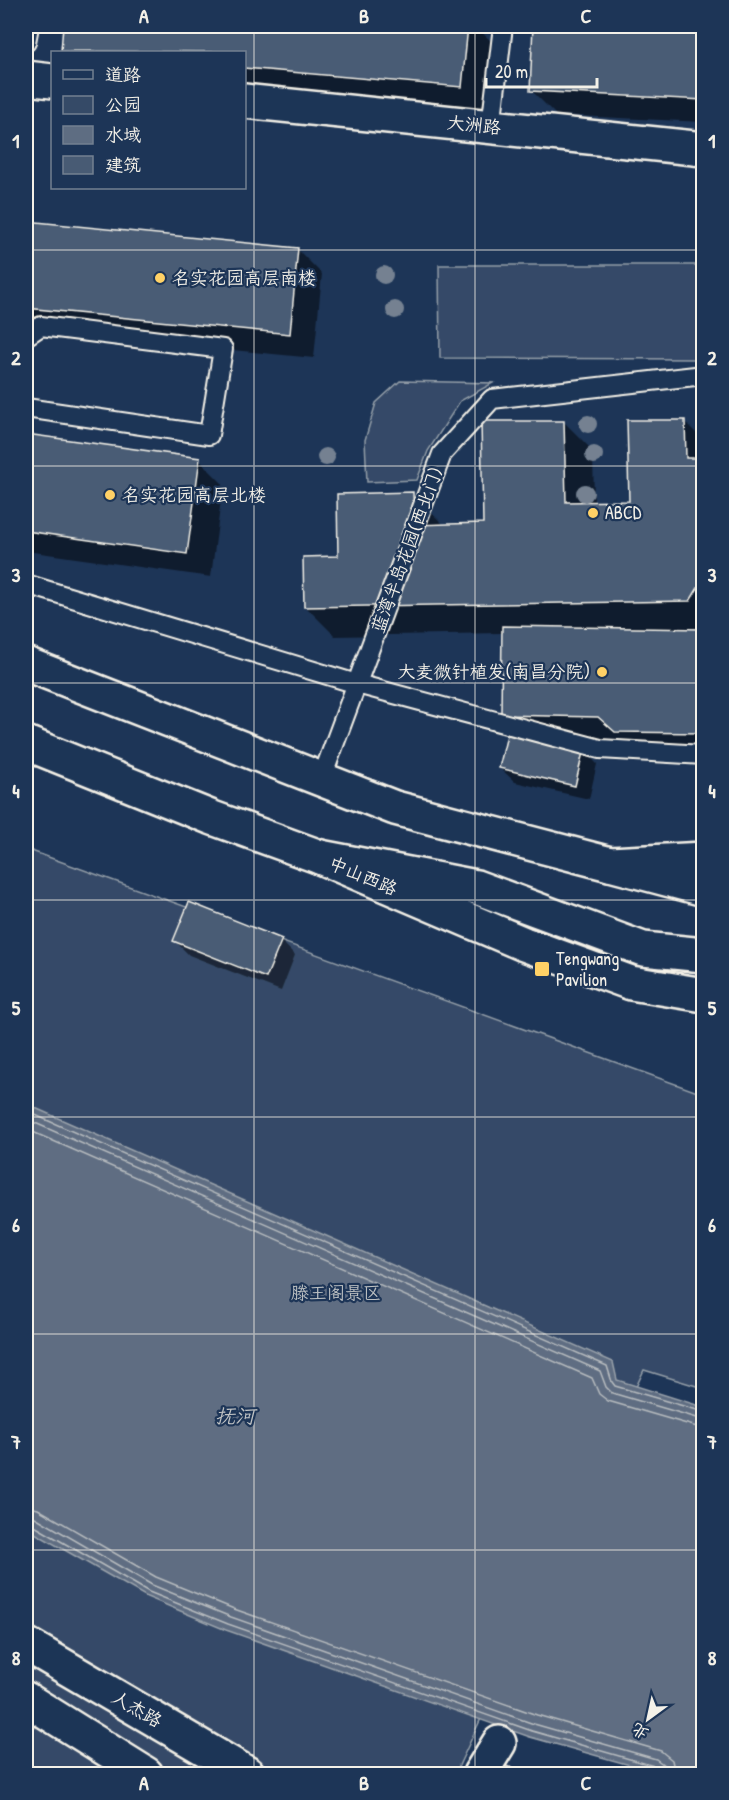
<svg xmlns="http://www.w3.org/2000/svg" width="729" height="1800" font-family="'Patrick Hand','LXGW WenKai TC',sans-serif">
  <style>
    .green { fill: #354a67; stroke: #949ea8; stroke-width: 1.5 }
    .water { fill: #5e6d82; stroke: #9aa2ab; stroke-width: 1.5 }
    .shadow { fill: #0007 }
    .lines { fill: none; stroke-linecap: round; stroke-linejoin: round }
    .shore { stroke: #b8bcbf; stroke-width: 1.5 }
    .building { fill: #485b74; stroke: #f4f1e8; stroke-width: 1.5 }
    .lane-casing { stroke: #f4f1e8; stroke-width: 22 }
    .street-casing { stroke: #f4f1e8; stroke-width: 38 }
    .secondary-casing { stroke: #f4f1e8; stroke-width: 38 }
    .primary-casing { stroke: #f4f1e8; stroke-width: 38 }
    .lane { stroke: #1d3557; stroke-width: 18 }
    .street { stroke: #1d3557; stroke-width: 33 }
    .secondary { stroke: #1d3557; stroke-width: 33 }
    .primary { stroke: #1d3557; stroke-width: 33 }
    .tree { fill: #748191 }
    .grid { fill: none; stroke: #f4f1e8; stroke-width: 1.5; stroke-opacity: 0.55 }
    .poi-dot { fill: #ffd166; stroke: #1d3557; stroke-width: 2 }
    .labels { text-anchor: middle; stroke-width: 4.5; stroke-linejoin: round; paint-order: stroke }
    .street-label { font-size: 18px; fill: #f4f1e8; stroke: #1d3557 }
    .poi-label { font-size: 18px; fill: #f4f1e8; stroke: #1d3557; text-anchor: start }
    .park-label { font-size: 18px; fill: #bbbfc1; stroke: #1d3557 }
    .water-label { font-size: 20px; font-style: italic; fill: #c0c3c4; stroke: #1d3557 }
    .neatline { fill: none; stroke: #f4f1e8; stroke-width: 2 }
    .grid-label { font-size: 20px; text-anchor: middle; font-weight: bold; fill: #f4f1e8 }
  </style>
  <rect width="100%" height="100%" fill="#1d3557"/>
  <filter id="ink" filterUnits="userSpaceOnUse"><feTurbulence type="fractalNoise" baseFrequency=".0167" numOctaves="2"/><feDisplacementMap in="SourceGraphic" scale="12" xChannelSelector="R" yChannelSelector="G"/><feConvolveMatrix kernelMatrix="1 2 1 2 8 2 1 2 1" color-interpolation-filters="sRGB"/></filter>
  <g filter="url(#ink)">
    <!-- green -->
    <g class="green">
      <path d="M439,265H703V359L440,358Z"/>
      <path d="M400,381L493,383L460,401L428,451L417,480L367,482L365,440L376,403Z"/>
      <path d="M26,849L703,1094V1388L644,1370L455,1774H26Z"/>
    </g>
    <!-- water -->
    <path class="water" d="M26,1104L613,1362L617,1380L703,1407V1774H662L530,1737L226,1630L147,1597L26,1528Z"/>
    <!-- shadow -->
    <g class="shadow">
      <path d="M65,26H475L492,42L486,110L244,89V52H64L63,51Z"/>
      <path d="M535,26H704V122L556,115L532,91Z"/>
      <path d="M26,222L297,249L322,274L314,358L26,330Z"/>
      <path d="M684,421L704,441V761L583,749L597,764L589,799L515,782L500,768L509,732L502,715L503,633L335,636L306,607L339,557L412,494L442,523V526L485,525L564,422L593,451L594,503H630Z"/>
      <path d="M26,435L199,460L223,484L211,577L26,551Z"/>
      <path d="M175,941H281L295,955L281,991L189,955Z"/>
    </g>
    <g class="lines">
      <!-- shore -->
      <g class="shore">
        <path d="M26,1111L607,1366L612,1382L615,1386L704,1412"/>
        <path d="M26,1119L600,1371L606,1387L612,1393L704,1420"/>
        <path d="M26,1129L592,1378L599,1394L608,1401L704,1429"/>
        <path d="M26,1506L38,1509L156,1577L234,1609L537,1715L661,1751L672,1760L675,1774"/>
        <path d="M26,1515L35,1517L152,1585L231,1617L534,1724L656,1759L664,1765L666,1774"/>
        <path d="M26,1523L31,1524L149,1592L228,1624L532,1731L654,1766L658,1769V1774"/>
      </g>
    </g>
    <!-- building -->
    <g class="building">
      <path d="M63,26H468L462,87L244,68V52L61,51Z"/>
      <path d="M533,26H704V100L530,91Z"/>
      <path d="M26,221L298,248L290,334L26,308Z"/>
      <path d="M627,420H685L686,458H704V578L690,601L304,607L303,557L338,556L337,494L413,492L414,525L483,523L481,421H564L566,502L629,501Z"/>
      <path d="M26,434L200,458L187,554L26,531Z"/>
      <path d="M502,626L704,629V733L615,732L598,717L501,715Z"/>
      <path d="M508,731L584,748L575,786L499,768Z"/>
      <path d="M189,902L282,939L266,978L173,941Z"/>
      <path d="M494,1763L535,1774H489Z"/>
    </g>
    <g class="lines">
      <defs>
        <g id="lane">
          <path d="M26,42L29,26"/>
          <path d="M491,127L503,26"/>
          <path d="M26,336L41,326L223,349L209,435L26,408"/>
          <path d="M26,584L357,684L600,749L704,755"/>
          <path d="M321,780L442,454L492,399L704,375"/>
        </g>
        <g id="street">
          <path d="M26,78L52,81"/>
          <path d="M244,101L704,149"/>
        </g>
        <g id="secondary">
          <path d="M26,664L395,808L610,864L704,859"/>
          <path d="M26,743L210,817L320,857L524,944L631,983L704,995"/>
          <path d="M26,1644L248,1774"/>
          <path d="M26,1699L146,1774"/>
          <path d="M480,1774L499,1743"/>
        </g>
        <g id="primary">
          <path d="M320,857L476,887L643,949L704,955"/>
          <path d="M610,864L704,889"/>
        </g>
      </defs>
      <!-- lane casing -->
      <use href="#lane" class="lane-casing"/>
      <!-- street casing -->
      <use href="#street" class="street-casing"/>
      <!-- secondary casing -->
      <use href="#secondary" class="secondary-casing"/>
      <!-- primary casing -->
      <use href="#primary" class="primary-casing"/>
      <!-- lane -->
      <use href="#lane" class="lane"/>
      <!-- street -->
      <use href="#street" class="street"/>
      <!-- secondary -->
      <use href="#secondary" class="secondary"/>
      <!-- primary -->
      <use href="#primary" class="primary"/>
    </g>
    <!-- trees -->
    <g class="tree">
      <circle cx="384" cy="275" r="9"/>
      <circle cx="395" cy="310" r="9"/>
      <circle cx="588" cy="424" r="9"/>
      <circle cx="594" cy="455" r="9"/>
      <circle cx="326" cy="457" r="9"/>
      <circle cx="585" cy="493" r="9"/>
    </g>
  </g>
  <!-- grid -->
  <path class="grid" d="M254,26V1774M475,26V1774M26,250H704M26,466H704M26,683H704M26,900H704M26,1117H704M26,1334H704M26,1550H704"/>
  <!-- markers -->
  <g class="poi-dot">
    <circle cx="160" cy="278" r="6"/>
    <circle cx="110" cy="495" r="6"/>
    <circle cx="593" cy="513" r="6"/>
    <circle cx="602" cy="672" r="6"/>
    <rect x="534" y="961" width="16" height="16" rx="3"/>
  </g>
  <g class="labels">
    <!-- street labels -->
    <g class="street-label">
      <text transform="translate(474 125) rotate(6)" y="6">大洲路</text>
      <text transform="translate(407 550) rotate(-70)" y="6">蓝湾半岛花园(西北门)</text>
      <text transform="translate(363 876) rotate(23)" y="6">中山西路</text>
      <text transform="translate(137 1709) rotate(30)" y="6">人杰路</text>
    </g>
    <!-- poi labels -->
    <g class="poi-label">
      <text x="172" y="284">名实花园高层南楼</text>
      <text x="122" y="501">名实花园高层北楼</text>
      <text x="605" y="519">ABCD</text>
      <text x="590" y="678" text-anchor="end">大麦微针植发(南昌分院)</text>
      <text x="556" y="965">Tengwang<tspan x="556" dy="21">Pavilion</tspan></text>
    </g>
    <!-- park labels -->
    <g class="park-label">
      <text x="336" y="1299">滕王阁景区</text>
    </g>
    <!-- water labels -->
    <g class="water-label">
      <text x="235" y="1423">抚河</text>
    </g>
  </g>
  <!-- margin -->
  <rect width="729" height="1800" fill="none" stroke="#1d3557" stroke-width="66"/>
  <!-- legend -->
  <rect x="51" y="51" width="195" height="138" fill="#1d3557" stroke="#738091" stroke-width="1.5"/>
  <rect x="63" y="70" width="30" height="9" fill="#1d3557" stroke="#738091" stroke-width="1.5"/>
  <text x="105" y="81" font-size="18" fill="#f4f1e8">道路</text>
  <rect x="63" y="96" width="30" height="18" fill="#354a67" stroke="#738091" stroke-width="1.5"/>
  <text x="105" y="111" font-size="18" fill="#f4f1e8">公园</text>
  <rect x="63" y="126" width="30" height="18" fill="#5e6d82" stroke="#738091" stroke-width="1.5"/>
  <text x="105" y="141" font-size="18" fill="#f4f1e8">水域</text>
  <rect x="63" y="156" width="30" height="18" fill="#485b74" stroke="#738091" stroke-width="1.5"/>
  <text x="105" y="171" font-size="18" fill="#f4f1e8">建筑</text>
  <!-- north arrow -->
  <g transform="translate(648 1719) rotate(213)" stroke="#1d3557" stroke-width="4.5" paint-order="stroke">
  <path d="M0-4.5L10 22L0 15L-10 22Z" fill="#f4f1e8"/>
  <text y="-9" font-size="16" font-weight="bold" text-anchor="middle" fill="#f4f1e8">北</text>
  </g>
  <!-- scale -->
  <path d="M486 78v9h111v-9" fill="none" stroke="#f4f1e8" stroke-width="3"/>
  <text x="495" y="78" font-size="18" fill="#f4f1e8" stroke="#1d3557" stroke-width="4.5" paint-order="stroke">20 m</text>
  <rect x="33" y="33" width="663" height="1734" class="neatline"/>
  <g class="grid-label">
    <text x="144" y="23">A</text>
    <text x="364" y="23">B</text>
    <text x="586" y="23">C</text>
    <text x="16" y="148">1</text>
    <text x="712" y="148">1</text>
    <text x="16" y="365">2</text>
    <text x="712" y="365">2</text>
    <text x="16" y="582">3</text>
    <text x="712" y="582">3</text>
    <text x="16" y="798">4</text>
    <text x="712" y="798">4</text>
    <text x="16" y="1015">5</text>
    <text x="712" y="1015">5</text>
    <text x="16" y="1232">6</text>
    <text x="712" y="1232">6</text>
    <text x="16" y="1449">7</text>
    <text x="712" y="1449">7</text>
    <text x="16" y="1665">8</text>
    <text x="712" y="1665">8</text>
    <text x="144" y="1790">A</text>
    <text x="364" y="1790">B</text>
    <text x="586" y="1790">C</text>
  </g>
</svg>
